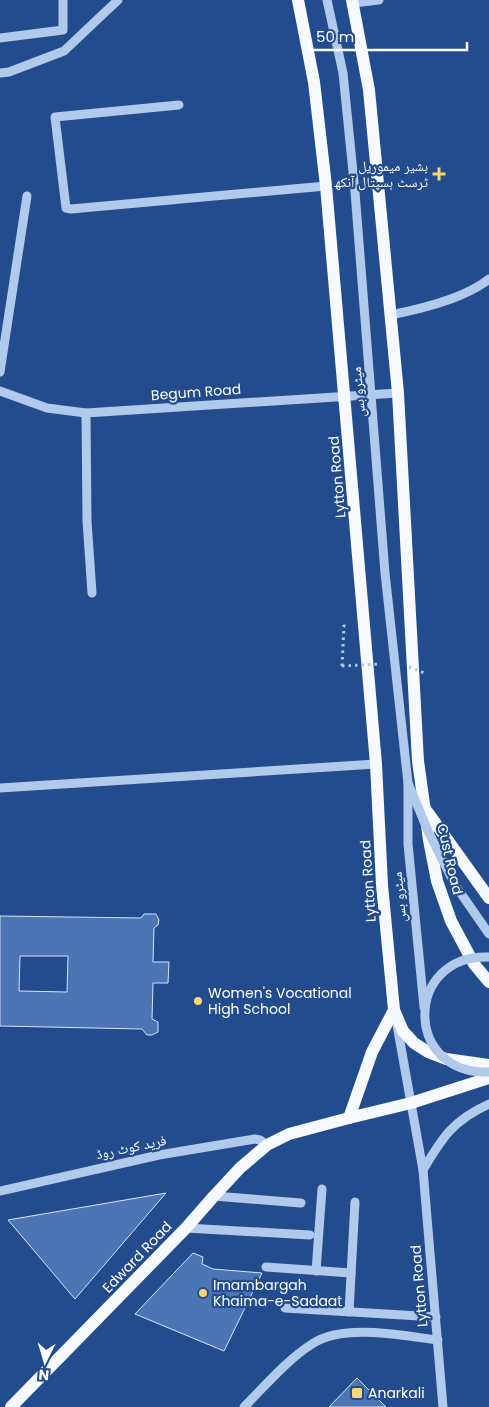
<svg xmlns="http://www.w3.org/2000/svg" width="489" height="1407" font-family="Poppins,'Noto Naskh Arabic',sans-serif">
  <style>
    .building { fill: #4b75b4; stroke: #d6e4f8; fill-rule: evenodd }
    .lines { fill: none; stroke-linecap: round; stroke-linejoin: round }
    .path { stroke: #b1c9eb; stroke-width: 3; stroke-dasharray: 2.5 4; stroke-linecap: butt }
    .minor { stroke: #b1c9eb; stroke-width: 9 }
    .major { stroke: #f6f9fe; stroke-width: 12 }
    .path-bridge { stroke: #b1c9eb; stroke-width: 3; stroke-dasharray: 2.5 4; stroke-linecap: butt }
    .minor-bridge { stroke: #b1c9eb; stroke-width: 9 }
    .poi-dot { fill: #f7d774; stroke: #224c8d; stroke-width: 2 }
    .labels { text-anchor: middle; stroke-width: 4.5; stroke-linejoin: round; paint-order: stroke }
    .poi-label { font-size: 14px; fill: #fff; stroke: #224c8d; text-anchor: start }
    .street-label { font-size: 14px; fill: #fff; stroke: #224c8d }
  </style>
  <rect width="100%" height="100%" fill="#224c8d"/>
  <!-- building -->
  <g class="building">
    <path d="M144,914H156L159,920L158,925L154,928L153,962H169L168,983H153L152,1019L158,1022V1032L152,1035H147L142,1029L0,1026V916L141,918ZM20,956H68L67,992L19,991Z"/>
    <path d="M166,1193L75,1299L8,1220Z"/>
    <path d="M193,1253L203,1257L202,1264L213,1269L262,1273L224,1351L135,1314Z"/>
    <path d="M357,1378L386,1407H329Z"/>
  </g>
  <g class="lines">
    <!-- path -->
    <path class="path" d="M342,666L344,626H349"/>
    <!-- minor -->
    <g class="minor">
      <path d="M353,3L379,0"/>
      <path d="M0,38L63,30V0"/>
      <path d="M0,73L9,72L64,51L118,0"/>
      <path d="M179,105L55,117L66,208L71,209L326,186"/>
      <path d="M390,315C421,309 464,299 489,279"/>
      <path d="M0,372L27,196"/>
      <path d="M0,391L47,408L86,413L398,393"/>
      <path d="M86,413L87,521L92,593"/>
      <path d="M408,783V844L424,1007"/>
      <path d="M0,788L376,764"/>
      <path d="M397,1025L423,1170L443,1407"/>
      <path d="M423,1170C442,1138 453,1120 489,1104"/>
      <path d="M0,1191L159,1155L255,1139L260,1140L267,1145"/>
      <path d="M214,1196L301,1203"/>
      <path d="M186,1228L310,1235"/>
      <path d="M266,1267L351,1273"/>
      <path d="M316,1271L322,1189"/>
      <path d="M285,1308L436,1317"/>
      <path d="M349,1312L355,1202"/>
      <path d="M244,1407C265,1386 288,1359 312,1344C344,1323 403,1336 438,1340"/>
    </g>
    <!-- major -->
    <g class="major">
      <path d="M298,0L314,82L326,186L376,764L382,885L394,1010L403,1031L414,1043L428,1052L446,1059L489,1065"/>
      <path d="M352,0L369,90L398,393L418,761L429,840L437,881L451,921L474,964L489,982"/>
      <path d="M426,810L489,898"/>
      <path d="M349,1118L372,1052L394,1010"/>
      <path d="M11,1407L186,1228L214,1196L240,1168L267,1145L289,1134L349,1118L411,1103L489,1078"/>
    </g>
    <!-- path-bridge -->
    <g class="path-bridge">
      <path d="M342,666L381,664"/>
      <path d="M409,667L427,674"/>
    </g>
    <!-- minor-bridge -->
    <g class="minor-bridge">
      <path d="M327,0L343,73L355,192L385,573L408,783L428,831L455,885L489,934"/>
      <path d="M489,957C404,954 403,1075 489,1072"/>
    </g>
  </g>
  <!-- markers -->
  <g class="poi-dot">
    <path d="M436.5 166.5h5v5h5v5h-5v5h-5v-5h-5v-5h5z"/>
    <circle cx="198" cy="1001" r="5"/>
    <circle cx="203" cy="1293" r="5"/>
    <rect x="351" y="1387" width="12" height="12" rx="2.5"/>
  </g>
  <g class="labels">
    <!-- poi labels -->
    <g class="poi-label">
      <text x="428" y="171" text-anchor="end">بشیر میموریل<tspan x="428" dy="16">ٹرسٹ ہسپتال آنکھ</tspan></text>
      <text x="208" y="998">Women's Vocational<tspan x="208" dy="16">High School</tspan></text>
      <text x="213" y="1290">Imambargah<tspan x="213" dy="16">Khaima-e-Sadaat</tspan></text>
      <text x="368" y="1398">Anarkali</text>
    </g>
    <!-- street labels -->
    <g class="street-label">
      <text transform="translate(196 392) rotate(-4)" y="5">Begum Road</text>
      <text transform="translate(358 392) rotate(-95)" y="5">میٹرو بس</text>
      <text transform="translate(337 477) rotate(-95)" y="5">Lytton Road</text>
      <text transform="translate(450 859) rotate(77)" y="5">Cust Road</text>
      <text transform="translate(368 881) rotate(-94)" y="5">Lytton Road</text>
      <text transform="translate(399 897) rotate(-95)" y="5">میٹرو بس</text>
      <text transform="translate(131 1147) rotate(-12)" y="5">فرید کوٹ روڈ</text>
      <text transform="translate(137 1257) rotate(-46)" y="5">Edward Road</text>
      <text transform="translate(419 1286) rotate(-95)" y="5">Lytton Road</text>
    </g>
  </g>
  <!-- north arrow -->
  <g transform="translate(45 1362) rotate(185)" stroke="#224c8d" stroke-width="4" paint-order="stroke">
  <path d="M0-4L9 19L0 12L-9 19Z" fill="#ffffff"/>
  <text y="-8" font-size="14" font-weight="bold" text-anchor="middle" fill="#ffffff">N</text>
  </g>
  <!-- scale -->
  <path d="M309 42v8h158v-8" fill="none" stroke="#ffffff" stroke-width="2.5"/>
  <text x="316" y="42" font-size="15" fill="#ffffff" stroke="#224c8d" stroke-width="4" paint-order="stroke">50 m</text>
</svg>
